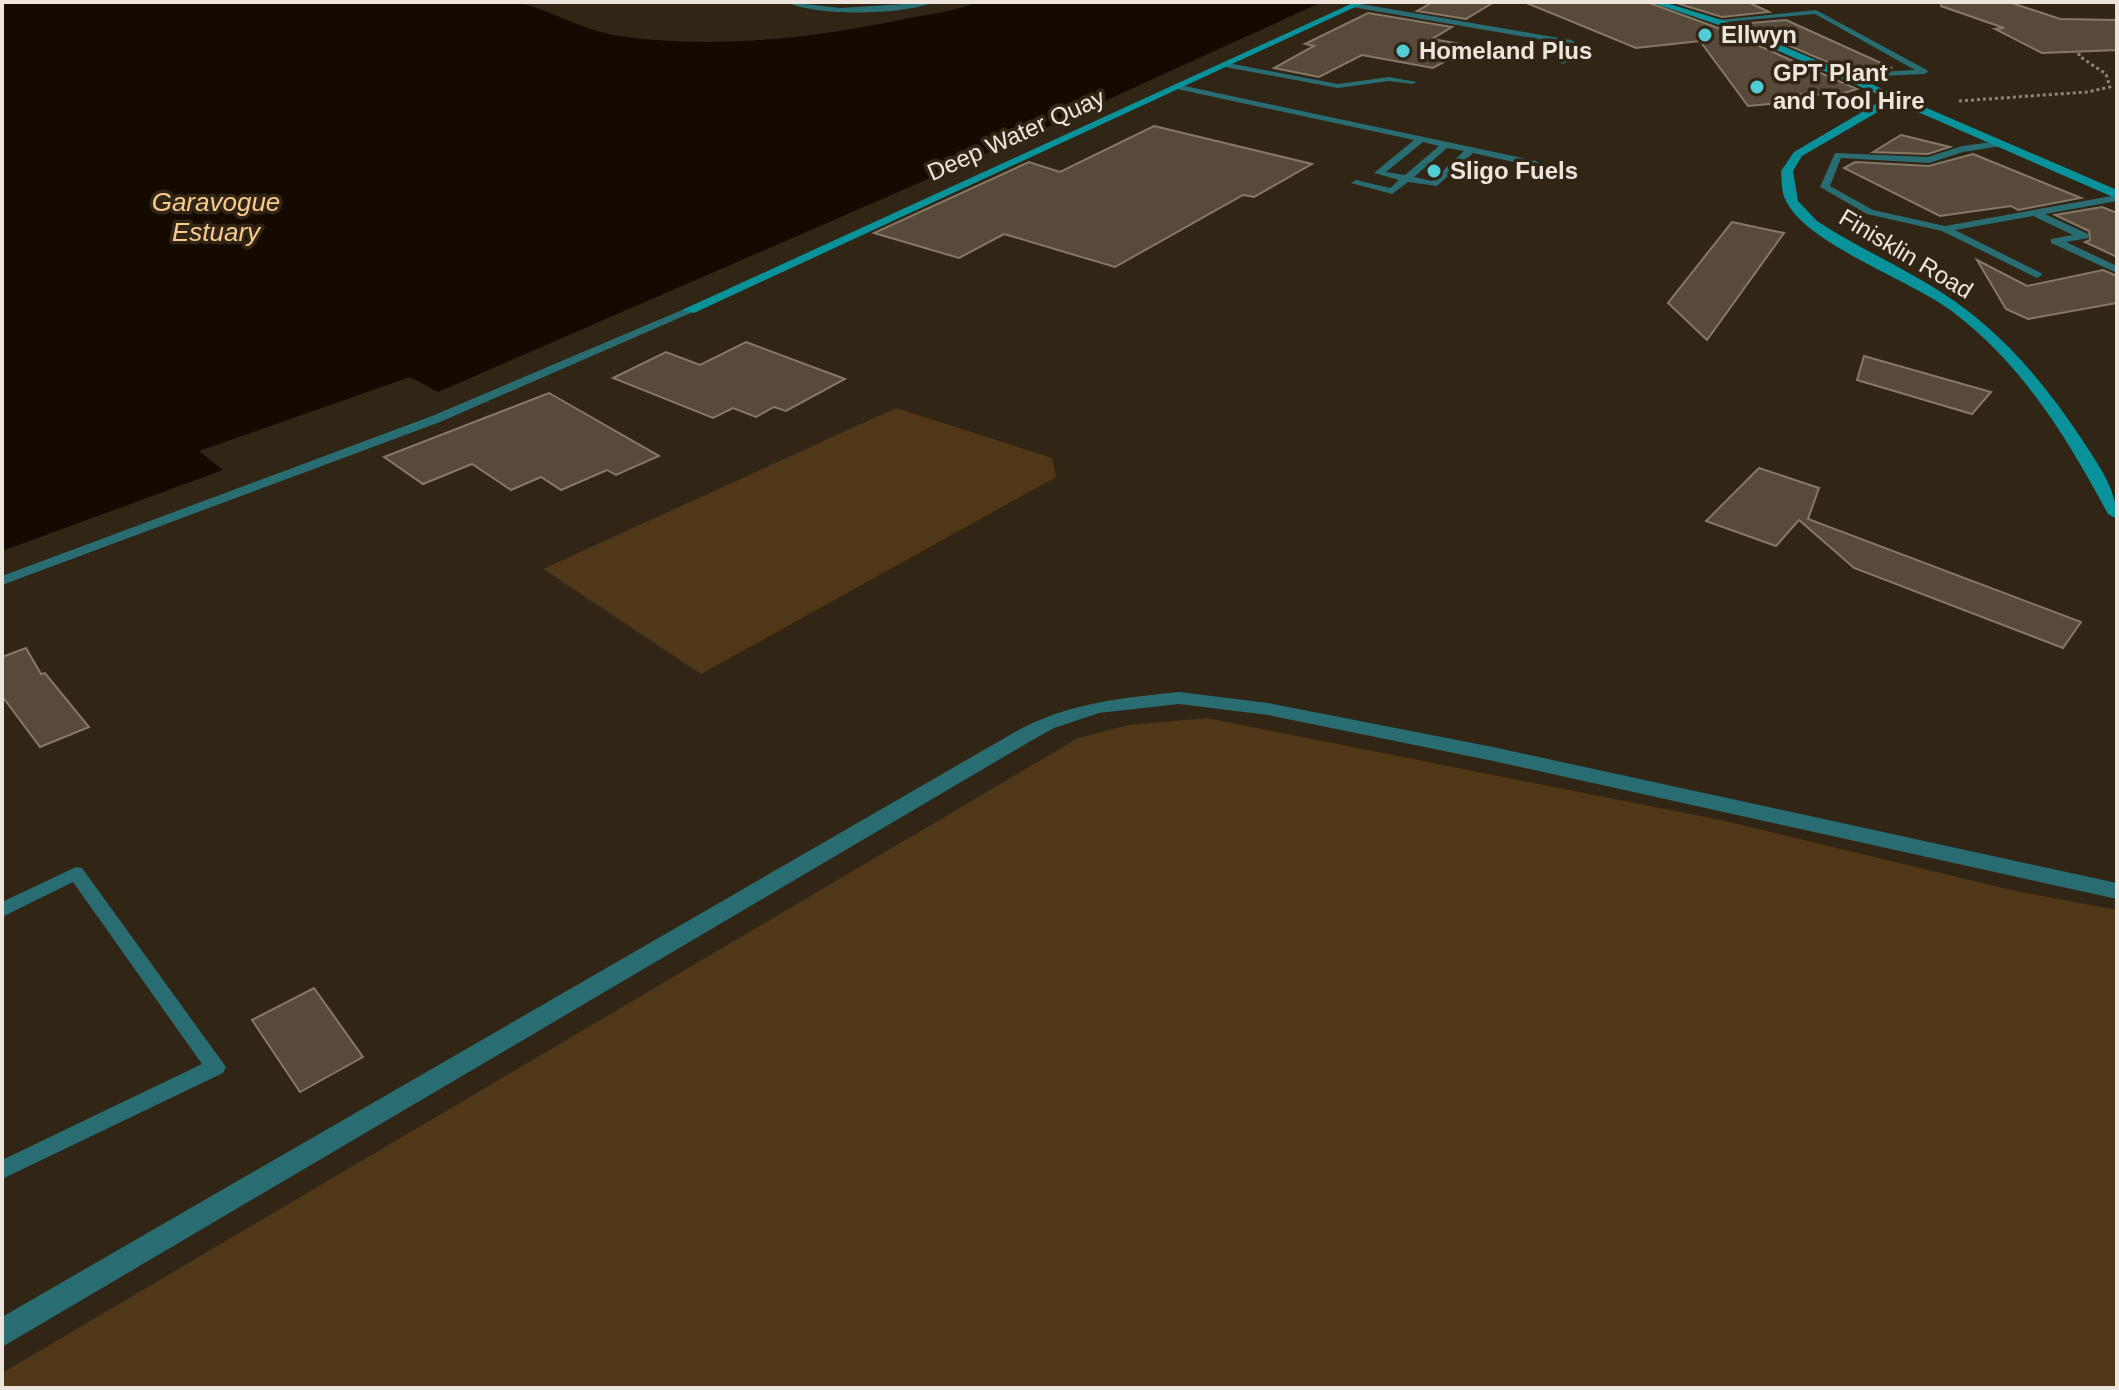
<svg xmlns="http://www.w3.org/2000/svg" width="2119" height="1390" font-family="Arial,sans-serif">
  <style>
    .green { fill: #4f3717 }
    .water { fill: #150a00 }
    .building { fill: #574a3a; stroke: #867867; stroke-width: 2 }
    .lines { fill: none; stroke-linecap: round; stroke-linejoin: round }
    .path { stroke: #8e8477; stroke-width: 3; stroke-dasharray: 3 3; stroke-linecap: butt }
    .lane { fill: #296c71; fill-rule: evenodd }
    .street { fill: #296c71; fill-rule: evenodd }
    .secondary { fill: #09929a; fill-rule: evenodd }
    .poi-dot { fill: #52ccd5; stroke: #312516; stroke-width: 3 }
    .labels { text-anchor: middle; stroke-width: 7; stroke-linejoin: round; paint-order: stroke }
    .far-poi-label { font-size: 24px; font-weight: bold; fill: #ede5db; stroke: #312516; text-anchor: start }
    .far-street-label { font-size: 24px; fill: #ede5db; stroke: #312516 }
    .far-water-label { font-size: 26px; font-style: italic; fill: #faca8d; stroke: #312516 }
  </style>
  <rect width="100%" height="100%" fill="#312516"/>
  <!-- green -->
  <g class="green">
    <path d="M896,408L1052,458L1056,477L701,674L543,569Z"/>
    <path d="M1207,718L1725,821L2011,890L2117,910V1388H2V1373L1078,738L1129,725Z"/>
  </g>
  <!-- water -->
  <path class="water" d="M2,2H515C550,9 581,30 619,36C710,49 810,39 899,20C926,14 952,13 977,2H1322L1059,122L438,392L410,377L199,451L223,470L2,551Z"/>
  <!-- building -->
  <g class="building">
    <path d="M1433,2H1494L1466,19L1417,11Z"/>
    <path d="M1524,2H1647L1718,28L1857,89L1838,95L1797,94L1802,101L1748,106L1700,41L1636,48Z"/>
    <path d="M1673,2H1748L1769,12L1722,17Z"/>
    <path d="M1942,2H2009L2060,19L2117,20V50L2042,53L1995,29L2004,28L1941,6Z"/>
    <path d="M1368,13L1452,27L1432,39L1473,46L1433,68L1362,55L1319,77L1274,68L1314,46L1305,44Z"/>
    <path d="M1786,20L1892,68L1848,71L1739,24Z"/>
    <path d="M1154,126L1312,164L1254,197L1243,195L1115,267L1004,234L959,258L874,233L1029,162L1060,172Z"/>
    <path d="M1901,135L1950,147L1928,154L1873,152Z"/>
    <path d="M1973,154L2081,198L2018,210L2011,206L1940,216L1844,168L1855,162L1929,166Z"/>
    <path d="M2102,207L2117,213V257L2085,242L2090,240L2089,231L2055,215Z"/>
    <path d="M1732,222L1784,233L1707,340L1668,303Z"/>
    <path d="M1977,260L2027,286L2103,270L2117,276V303L2028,319L2006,309Z"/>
    <path d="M746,342L845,379L786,411L774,407L756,417L733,408L713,418L613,378L666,352L700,365Z"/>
    <path d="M1864,356L1991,392L1972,414L1857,380Z"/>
    <path d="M549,393L659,456L616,475L607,470L561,490L541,477L511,490L472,464L423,484L384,457Z"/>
    <path d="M1759,468L1819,488L1808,519L2081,622L2063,648L1854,568L1799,520L1776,546L1706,521Z"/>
    <path d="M26,648L41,674L45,673L89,727L40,747L2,696V657Z"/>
    <path d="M314,988L363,1057L300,1092L252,1020Z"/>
  </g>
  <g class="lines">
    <!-- path -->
    <path class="path" d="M1959,101L2087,92L2110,87L2106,74L2079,56V51"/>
    <!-- lane -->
    <g class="lane">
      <path d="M787,2L841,8L934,2C904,15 816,17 787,2Z"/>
      <path d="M1355,3L1571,40L1575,42L1567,62L1563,64L1559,62L1567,44L1352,7Z"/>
      <path d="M1816,10L1927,70L1928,72L1924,74L1839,78L1842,74L1915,70L1815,14L1714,23L1710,21Z"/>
      <path d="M1228,63L1338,84L1389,77L1417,82L1413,84L1389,81L1338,88L1225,67Z"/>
      <path d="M1180,85L1536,161L1541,164L1536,167L1473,153L1437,186L1408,182L1392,194L1351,183L1356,180L1390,188L1399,180L1374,173L1414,140L1177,89ZM1423,142L1439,146L1405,175L1386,172ZM1447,148L1464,151L1432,181L1414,177Z"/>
      <path d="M1999,141L2002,142V146L1963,152L1929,163L1841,158L1830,186L1873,210L1945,226L2117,195V201L2045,214L2088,234V238L2066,242L2117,266V273L2051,243V239L2073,235L2033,216L1955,230L2041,273L2042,275L2037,278L1942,231L1867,214L1820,187L1835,153L1928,157L1962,146Z"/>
      <path d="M689,307L693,308V312L440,422L2,585V576L432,416Z"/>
      <path d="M76,867L82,868L226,1067L223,1073L2,1179V1160L202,1064L73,882L2,917V902Z"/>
    </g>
    <!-- street -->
    <path class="street" d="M1179,692L1268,703L1493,747L2117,883V899L1493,761L1268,715L1179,704L1099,713L1054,728L1029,742L2,1347V1317L1015,732C1067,703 1121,698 1179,692Z"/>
    <!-- secondary -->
    <g class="secondary">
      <path d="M1355,2H1366L694,313L682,310Z"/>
      <path d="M1650,2H1663L1725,21L2117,190V198L2113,197L1895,102L1802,156L1793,171L1798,201L1817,221C1853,245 1892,262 1928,284C1993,322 2040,376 2081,438C2097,463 2117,489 2117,519L2108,514C2067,438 2023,365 1953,312C1911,280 1808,245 1786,201C1781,192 1782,181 1781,171L1794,152L1886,98L1719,25Z"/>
    </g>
  </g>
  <!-- markers -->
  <g class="poi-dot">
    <circle cx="1705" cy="35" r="8"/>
    <circle cx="1403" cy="51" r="8"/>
    <circle cx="1757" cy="87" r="8"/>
    <circle cx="1434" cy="171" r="8"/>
  </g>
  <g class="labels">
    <!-- far-poi labels -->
    <g class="far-poi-label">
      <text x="1721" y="43">Ellwyn</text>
      <text x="1419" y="59">Homeland Plus</text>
      <text x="1773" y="81">GPT Plant<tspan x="1773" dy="28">and Tool Hire</tspan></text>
      <text x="1450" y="179">Sligo Fuels</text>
    </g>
    <!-- far-street labels -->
    <g class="far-street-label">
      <text transform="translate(1016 135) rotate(-24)" y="8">Deep Water Quay</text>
      <text transform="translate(1906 254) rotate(31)" y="8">Finisklin Road</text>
    </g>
    <!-- far-water labels -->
    <g class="far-water-label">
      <text x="216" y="211">Garavogue<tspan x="216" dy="30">Estuary</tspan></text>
    </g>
  </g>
  <!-- border -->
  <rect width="2119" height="1390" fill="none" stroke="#ede5db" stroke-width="8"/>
</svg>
